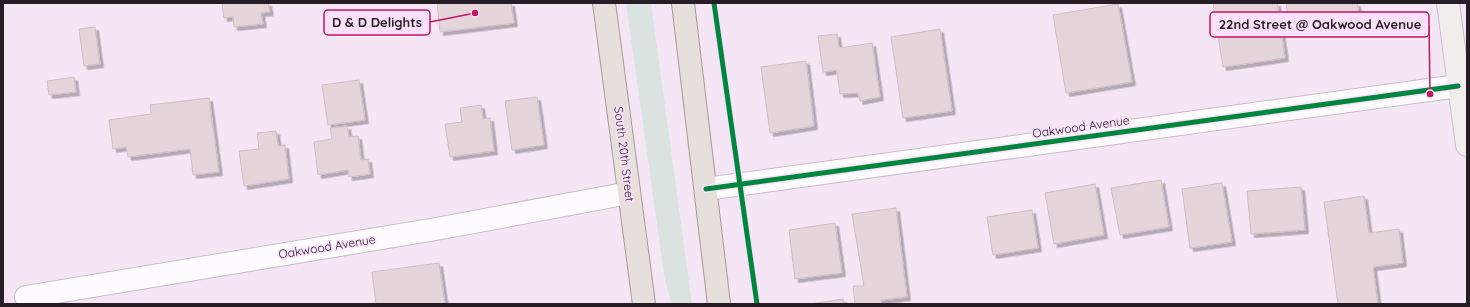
<svg xmlns="http://www.w3.org/2000/svg" width="1470" height="307" font-family="Quicksand,sans-serif">
  <style>
    .green { fill: #dbe3e1 }
    .building { fill: #e4d5da; stroke: #ccbfc5; filter: url(#shadow) }
    .lines { fill: none; stroke-linecap: round; stroke-linejoin: round }
    .street-casing { stroke: #c9bdca; stroke-width: 24 }
    .secondary-casing { stroke: #c9bdca; stroke-width: 24 }
    .primary-casing { stroke: #a89897; stroke-width: 24 }
    .street { stroke: #fdfbfe; stroke-width: 22 }
    .secondary { stroke: #f1eded; stroke-width: 22 }
    .primary { stroke: #e6dfdc; stroke-width: 22 }
    .cycleway-casing { stroke: #fae0fb; stroke-width: 8 }
    .cycleway { stroke: #00873e; stroke-width: 5 }
    .labels { text-anchor: middle; stroke-width: 3; stroke-linejoin: round; paint-order: stroke }
    .street-label { font-size: 12px; fill: #261d26; stroke: #fae0fb }
    .leader { fill: none; stroke: #c2185b; stroke-width: 1.5 }
    .callout-dot { fill: #c2185b; stroke: #fae0fb; stroke-width: 1.5 }
    .callout { fill: #fae0fb; stroke: #c2185b; stroke-width: 1.5 }
    .callout-label { font-size: 13px; text-anchor: middle; font-weight: bold; fill: #261d26 }
  </style>
  <defs>
    <filter id="shadow"><feDropShadow dx="3.5" dy="3.5" stdDeviation="0" flood-color="#0004"/></filter>
  </defs>
  <rect width="100%" height="100%" fill="#f4e6f5"/>
  <!-- green -->
  <path class="green" d="M626,3H651L692,304H672L665,281Z"/>
  <!-- building -->
  <g class="building">
    <path d="M222,3H268L270,12L261,13L263,24L234,27L233,17L224,18Z"/>
    <path d="M437,3H511L514,23L440,32Z"/>
    <path d="M1213,3H1277L1285,58L1223,67Z"/>
    <path d="M1286,3H1357L1359,15L1289,24Z"/>
    <path d="M1118,4L1132,82L1066,93L1053,15Z"/>
    <path d="M95,27L100,64L84,66L79,29Z"/>
    <path d="M940,29L952,111L903,118L891,37Z"/>
    <path d="M837,34L839,48L872,43L880,97L860,101L858,93L840,94L837,70L823,72L818,36Z"/>
    <path d="M806,61L814,126L770,133L761,67Z"/>
    <path d="M74,77L76,92L49,95L47,81Z"/>
    <path d="M359,80L365,120L328,125L322,85Z"/>
    <path d="M537,97L544,145L512,150L505,101Z"/>
    <path d="M209,98L219,172L193,175L190,149L128,157L126,147L113,149L109,120L151,114L150,105Z"/>
    <path d="M481,105L483,119L490,118L494,151L450,157L445,124L462,122L460,108Z"/>
    <path d="M347,126L349,137L358,136L361,160L368,159L370,174L349,177L348,170L318,175L314,142L332,139L330,128Z"/>
    <path d="M276,131L278,146L285,145L289,179L244,186L239,151L259,149L257,133Z"/>
    <path d="M1161,180L1169,227L1120,235L1111,188Z"/>
    <path d="M1222,183L1232,242L1190,248L1182,189Z"/>
    <path d="M1095,184L1104,235L1054,244L1045,193Z"/>
    <path d="M1301,187L1305,230L1251,234L1247,191Z"/>
    <path d="M1364,196L1369,233L1399,229L1403,263L1373,267L1378,304H1338L1324,202Z"/>
    <path d="M896,208L907,297L881,300V304H855L853,286H864L852,214Z"/>
    <path d="M1032,210L1038,248L993,255L987,217Z"/>
    <path d="M835,223L842,273L795,279L789,230Z"/>
    <path d="M439,263L445,304H376L372,272Z"/>
    <path d="M843,299L844,304H810Z"/>
  </g>
  <g class="lines">
    <defs>
      <g id="street">
        <path d="M706,189L1458,86"/>
        <path d="M26,297L436,229L629,193"/>
      </g>
      <path id="secondary" d="M1448,3L1467,145"/>
      <g id="primary">
        <path d="M604,3L644,304"/>
        <path d="M683,3L719,304"/>
      </g>
    </defs>
    <!-- street casing -->
    <use href="#street" class="street-casing"/>
    <!-- secondary casing -->
    <use href="#secondary" class="secondary-casing"/>
    <!-- primary casing -->
    <use href="#primary" class="primary-casing"/>
    <!-- street -->
    <use href="#street" class="street"/>
    <!-- secondary -->
    <use href="#secondary" class="secondary"/>
    <!-- primary -->
    <use href="#primary" class="primary"/>
    <defs>
      <g id="cycleway">
        <path d="M714,3L757,304"/>
        <path d="M706,189L1458,86"/>
      </g>
    </defs>
    <!-- cycleway casing -->
    <use href="#cycleway" class="cycleway-casing"/>
    <!-- cycleway -->
    <use href="#cycleway" class="cycleway"/>
  </g>
  <g class="labels">
    <!-- street labels -->
    <g class="street-label">
      <text transform="translate(1081 127) rotate(-8)" y="4">Oakwood Avenue</text>
      <text transform="translate(624 154) rotate(83)" y="4">South 20th Street</text>
      <text transform="translate(327 247) rotate(-9)" y="4">Oakwood Avenue</text>
    </g>
  </g>
  <!-- callouts -->
  <path class="leader" d="M475 13L430 22M1430 94L1429 25"/>
  <g class="callout-dot">
    <circle cx="475" cy="13" r="4"/>
    <circle cx="1430" cy="94" r="4"/>
  </g>
  <g class="callout">
    <rect x="324" y="10" width="106" height="25" rx="4"/>
    <rect x="1210" y="12" width="219" height="25" rx="4"/>
  </g>
  <g class="callout-label">
    <text x="377" y="27">D &amp; D Delights</text>
    <text x="1320" y="29">22nd Street @ Oakwood Avenue</text>
  </g>
  <!-- border -->
  <rect width="1470" height="307" fill="none" stroke="#261d26" stroke-width="8"/>
</svg>
